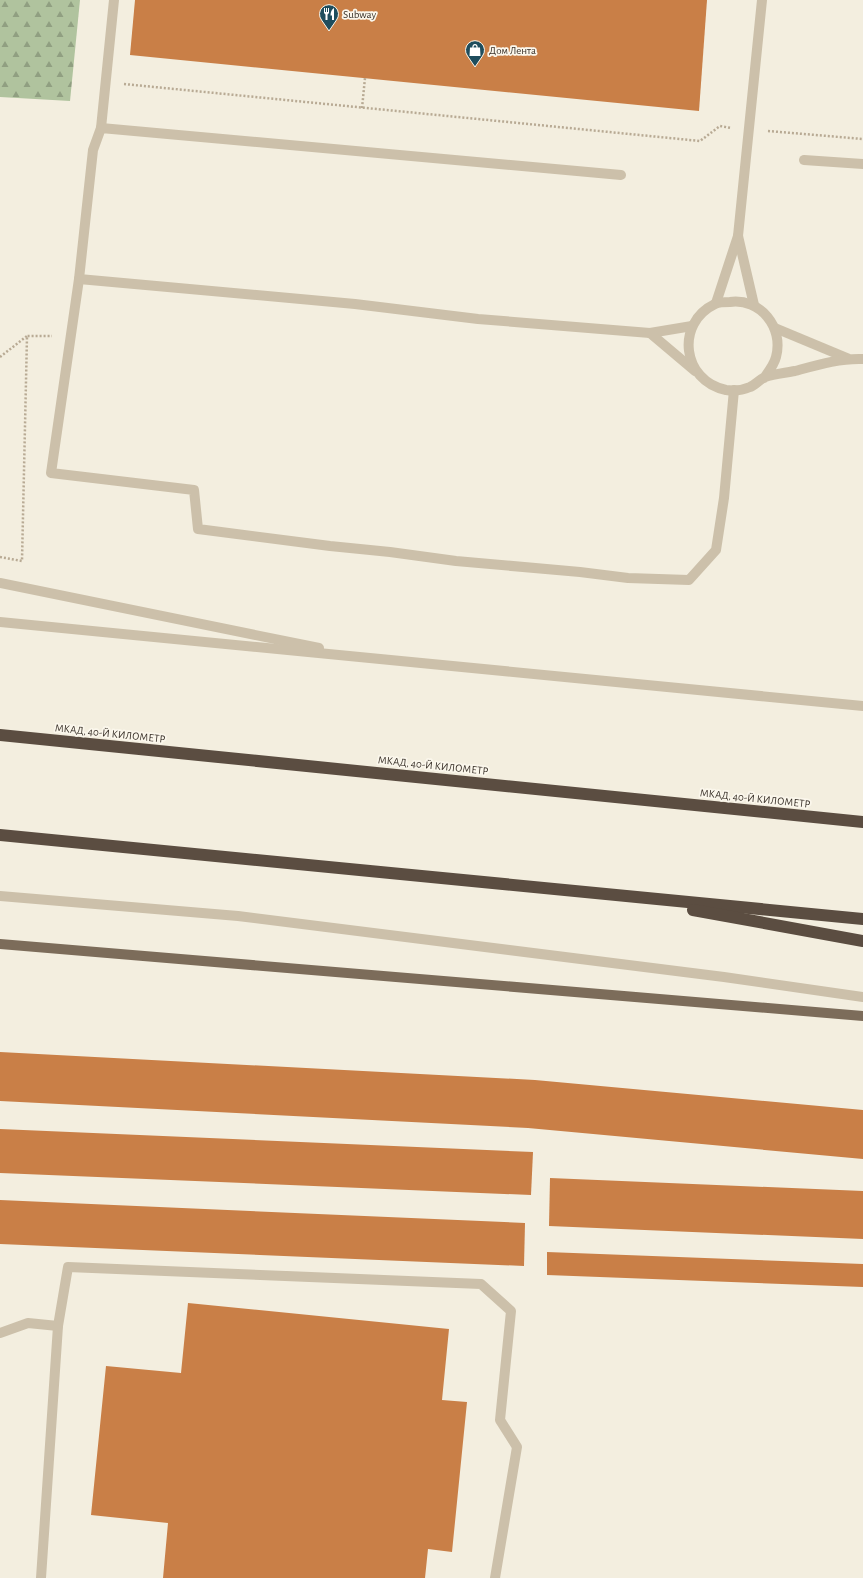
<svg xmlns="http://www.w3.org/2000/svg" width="863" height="1578" font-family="'Alegreya Sans',sans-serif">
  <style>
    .forest { fill: url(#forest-firs) }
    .building { fill: #c97f47 }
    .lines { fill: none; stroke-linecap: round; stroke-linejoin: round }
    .path { stroke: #b8aa94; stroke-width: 2.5; stroke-dasharray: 2 2; stroke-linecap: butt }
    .lane { stroke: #ccc0aa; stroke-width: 10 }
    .street { stroke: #ccc0aa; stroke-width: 10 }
    .primary { stroke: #7c6c5a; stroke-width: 10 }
    .highway { stroke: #5b4d41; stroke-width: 12 }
    .labels { text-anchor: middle; stroke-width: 3.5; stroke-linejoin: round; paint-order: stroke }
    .poi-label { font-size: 11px; fill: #3a322a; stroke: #fbf7ec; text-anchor: start }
    .street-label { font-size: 11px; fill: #3a322a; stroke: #fbf7ec }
  </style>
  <defs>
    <pattern id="forest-firs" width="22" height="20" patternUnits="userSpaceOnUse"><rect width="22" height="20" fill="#b0c39e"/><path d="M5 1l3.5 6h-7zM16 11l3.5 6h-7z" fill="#909f81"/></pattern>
  </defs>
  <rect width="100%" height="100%" fill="#f3eedf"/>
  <!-- forest -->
  <path class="forest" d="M0,0H80L70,101L0,97Z"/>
  <!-- building -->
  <g class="building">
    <path d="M135,0H707L699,111L130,55Z"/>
    <path d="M0,1052L535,1080L863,1110V1159L528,1128L0,1101Z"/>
    <path d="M0,1129L533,1152L531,1195L0,1173Z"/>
    <path d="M550,1178L863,1191V1239L549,1226Z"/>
    <path d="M0,1200L525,1223L524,1266L0,1244Z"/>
    <path d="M547,1252L863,1264V1287L547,1275Z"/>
    <path d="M188,1303L449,1329L442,1400L467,1402L452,1552L428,1549L425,1578H163L168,1523L91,1515L106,1366L181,1373Z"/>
  </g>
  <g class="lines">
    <!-- path -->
    <g class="path">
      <path d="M124,84L700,141L720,126L731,128"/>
      <path d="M362,108L365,78"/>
      <path d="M768,131L863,139"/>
      <path d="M0,357L27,336"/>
      <path d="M0,557L22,561L27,336H52"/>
    </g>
    <!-- lane -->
    <g class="lane">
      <path d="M101,128L114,0"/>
      <path d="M804,160L863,164"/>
      <path d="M621,175L101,128L93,150L79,279L51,473L194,490L198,529L330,546L390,552L456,561L580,572L628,578L689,580L716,550L724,498L734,390"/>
      <path d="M79,279L355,304L478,319L650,333L692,326"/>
      <path d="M650,333L695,371"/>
      <path d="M0,1333L28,1323L58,1326"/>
      <path d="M41,1578L58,1326L68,1267L481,1284L511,1311L500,1420L517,1447L495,1578"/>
    </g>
    <!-- street -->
    <g class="street">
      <path d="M738,236L754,305"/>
      <path d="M716,303L738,236L762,0"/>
      <path d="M775,328L847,358"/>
      <path d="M764,378C769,371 774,365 776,357C784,327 760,298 730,302C725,302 719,302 715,304C675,323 682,381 726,390C733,391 743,390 750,387C755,385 759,380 765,377C774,374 785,373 795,371C817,365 840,358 863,359"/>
      <path d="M0,583L319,648"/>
      <path d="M0,622L863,706"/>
      <path d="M0,896L238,916L724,977L863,997"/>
    </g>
    <!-- primary -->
    <path class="primary" d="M0,944L863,1016"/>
    <!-- highway -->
    <g class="highway">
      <path d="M0,735L863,822"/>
      <path d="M0,835L863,919"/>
      <path d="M693,910L863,941"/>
    </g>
  </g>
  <!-- icons -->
  <defs>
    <symbol id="restaurant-pin" viewBox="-11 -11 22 30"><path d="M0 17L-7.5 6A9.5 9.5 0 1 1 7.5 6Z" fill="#1e4d5d" stroke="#fbf7ec"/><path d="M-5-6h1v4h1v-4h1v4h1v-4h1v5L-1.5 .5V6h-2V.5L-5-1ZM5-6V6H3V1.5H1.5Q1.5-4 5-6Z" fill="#fff"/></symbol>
    <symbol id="shop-pin" viewBox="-11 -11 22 30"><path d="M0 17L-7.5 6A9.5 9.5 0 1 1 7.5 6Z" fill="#1e4d5d" stroke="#fbf7ec"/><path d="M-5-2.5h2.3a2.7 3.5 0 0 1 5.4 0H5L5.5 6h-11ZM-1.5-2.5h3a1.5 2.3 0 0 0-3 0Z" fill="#fff"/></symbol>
  </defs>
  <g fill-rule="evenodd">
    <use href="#restaurant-pin" x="318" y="3" width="22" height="30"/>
    <use href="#shop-pin" x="464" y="39" width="22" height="30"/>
  </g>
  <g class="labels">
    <!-- poi labels -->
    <g class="poi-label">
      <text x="343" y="18">Subway</text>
      <text x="489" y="54">Дом Лента</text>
    </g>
    <!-- street labels -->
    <g class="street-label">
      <text transform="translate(110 733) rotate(6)" y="4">МКАД, 40-Й КИЛОМЕТР</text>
      <text transform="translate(433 765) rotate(6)" y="4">МКАД, 40-Й КИЛОМЕТР</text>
      <text transform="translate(755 798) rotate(6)" y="4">МКАД, 40-Й КИЛОМЕТР</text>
    </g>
  </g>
</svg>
